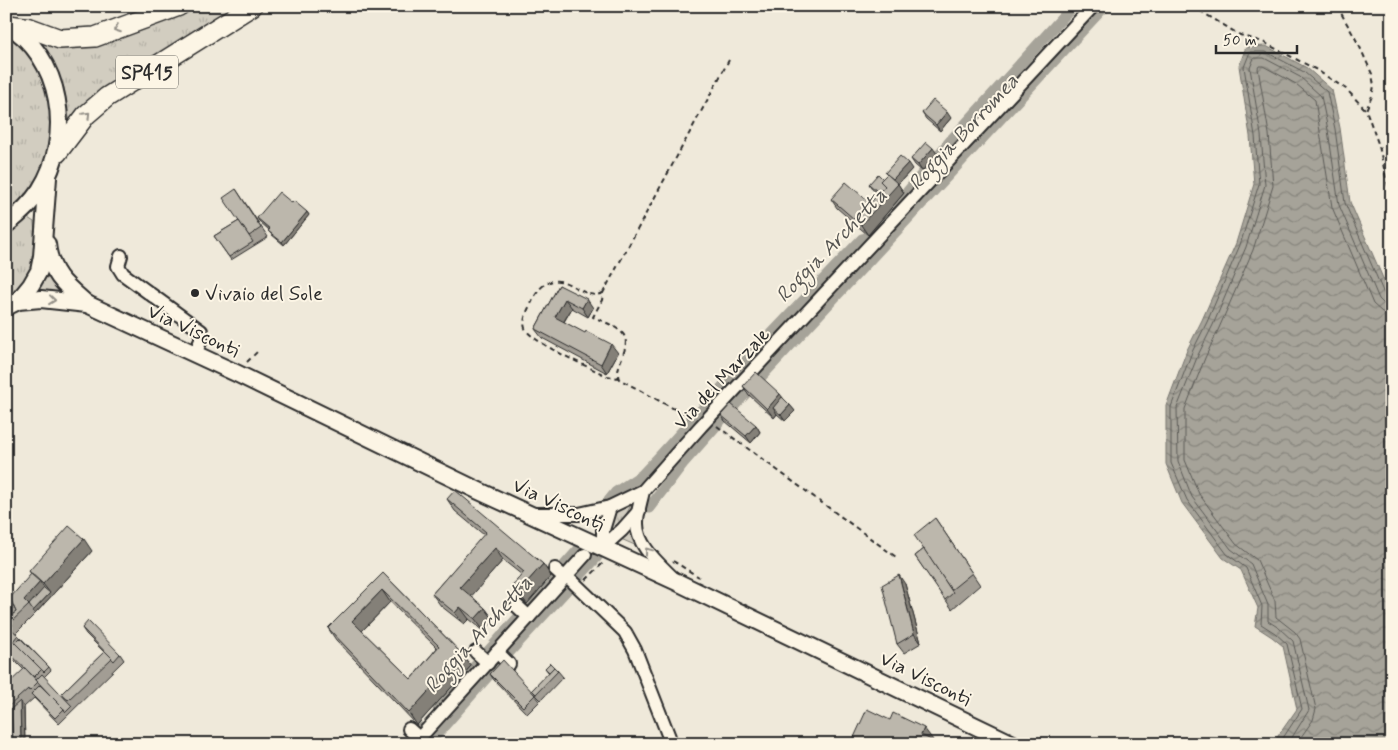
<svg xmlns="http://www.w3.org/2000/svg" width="1398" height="750" font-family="Mynerve,sans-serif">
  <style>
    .grass { fill: url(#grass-tufts); stroke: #7e7c76 }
    .water { fill: url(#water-waves); stroke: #75736d }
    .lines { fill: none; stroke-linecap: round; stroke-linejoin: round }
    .shore { stroke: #5c5b57; stroke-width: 1 }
    .canal { stroke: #a6a399; stroke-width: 11 }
    .minor-casing { stroke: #2b2b2b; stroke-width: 16 }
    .major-casing { stroke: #2b2b2b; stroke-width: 20 }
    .highway-casing { stroke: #2b2b2b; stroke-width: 22 }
    .path { stroke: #2b2b2b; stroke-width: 2; stroke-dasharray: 5 4; stroke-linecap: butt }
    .minor { stroke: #fcf5e5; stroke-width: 12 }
    .major { stroke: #fcf5e5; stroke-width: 16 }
    .highway { stroke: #fcf5e5; stroke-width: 19 }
    .wall { fill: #a29d94; stroke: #2b2b2b; fill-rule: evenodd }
    .shaded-wall { fill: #848078; stroke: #2b2b2b }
    .building { fill: #bcb7ac; stroke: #2b2b2b; fill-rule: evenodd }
    .oneway { stroke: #949088 }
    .poi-dot { fill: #2b2b2b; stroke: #fcf5e5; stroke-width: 2 }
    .labels { text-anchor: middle; stroke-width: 4; stroke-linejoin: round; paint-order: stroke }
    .shield { fill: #fcf5e5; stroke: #6a6863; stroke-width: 1 }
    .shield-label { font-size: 19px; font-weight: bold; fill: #2b2b2b }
    .poi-label { font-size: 20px; fill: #2b2b2b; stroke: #fcf5e5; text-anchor: start }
    .street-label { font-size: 20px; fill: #2b2b2b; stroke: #fcf5e5 }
    .water-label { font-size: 21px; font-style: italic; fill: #565552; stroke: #fcf5e5 }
  </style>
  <defs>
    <pattern id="grass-tufts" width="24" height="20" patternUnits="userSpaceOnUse" patternTransform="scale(1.25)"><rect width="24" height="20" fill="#d2cdc0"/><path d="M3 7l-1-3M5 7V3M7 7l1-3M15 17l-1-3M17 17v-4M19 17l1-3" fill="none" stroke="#b4b0a5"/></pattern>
    <pattern id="water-waves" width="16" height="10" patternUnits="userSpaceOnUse" patternTransform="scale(1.25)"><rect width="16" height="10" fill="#a6a399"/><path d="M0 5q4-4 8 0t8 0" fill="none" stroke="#87857d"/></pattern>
  </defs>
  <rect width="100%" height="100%" fill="#efe9da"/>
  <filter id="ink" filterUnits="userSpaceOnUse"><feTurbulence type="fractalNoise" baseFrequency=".02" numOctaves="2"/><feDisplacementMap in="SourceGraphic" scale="10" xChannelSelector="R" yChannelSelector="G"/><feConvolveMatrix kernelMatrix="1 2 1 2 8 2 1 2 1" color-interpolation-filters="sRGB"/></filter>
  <g filter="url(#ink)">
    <!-- grass -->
    <g class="grass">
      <path d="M207,6H242L72,119L69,118L64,88L52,60L40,41C62,47 76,49 98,45Z"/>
      <path d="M6,28L28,48L50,89L54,132L42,170L20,204L6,215Z"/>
      <path d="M28,218L34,222L37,257L22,288L6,300V235Z"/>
      <path d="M45,271L59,290L58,294L32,291Z"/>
      <path d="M629,503L631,505C626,515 620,528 609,531L615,512Z"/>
      <path d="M599,516L600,517L597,527L581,519Z"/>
      <path d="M631,527L637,546L621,539Z"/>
    </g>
    <!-- water -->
    <path class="water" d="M1266,46L1307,68L1332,90L1340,128L1350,202L1392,299V744H1276L1278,736L1297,709L1283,646L1272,637L1255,626L1258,608L1241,570L1223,558L1182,503L1166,464V406L1187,350L1202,320L1236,243L1254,184L1250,136L1239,66L1246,47Z"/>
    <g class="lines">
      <!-- shore -->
      <g class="shore">
        <path d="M1281,744L1283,738L1302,709L1287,644L1275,633L1261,624L1262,606L1246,568L1227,554L1187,500L1171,463V407L1192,352L1207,322L1240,245L1259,184L1255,136L1244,67L1250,52H1266L1304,72L1327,92L1335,129L1345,203L1385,296L1388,299H1392"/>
        <path d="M1288,744L1309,710L1293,641L1279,628L1268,621V605L1251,564L1231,549L1192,497L1178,461L1177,408L1198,355L1213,325L1246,247L1265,185L1261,135L1250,68L1254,58H1264L1300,77L1321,96L1328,130L1339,205L1379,299L1384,304L1392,306"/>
        <path d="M1296,744L1313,720L1316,709L1300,639L1295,632L1276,617L1275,601L1257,560L1236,544L1199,494L1185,460V409L1205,358L1219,328L1253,250L1273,186L1269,134L1258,68L1259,66H1263L1296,84L1315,100L1332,207L1373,304L1382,312L1392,313"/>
      </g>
      <!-- canal -->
      <g class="canal">
        <path d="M608,502L616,492L642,475L658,458L746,361L862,239L869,237L952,139L1073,6"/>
        <path d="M649,508L684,462L721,420L1105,6"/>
        <path d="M438,708L580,548"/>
        <path d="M405,744L421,728"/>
        <path d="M428,744L502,660L597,557"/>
      </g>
      <defs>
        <g id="minor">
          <path d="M121,256L118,266L123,274L201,331V340L195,354"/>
          <path d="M643,491C641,501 637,512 637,522C636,545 658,563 673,578"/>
          <path d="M532,514H579L610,507L643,491L701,426L1093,6"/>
          <path d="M603,547L622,530L639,511"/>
          <path d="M603,547V530L610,507"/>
          <path d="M555,569L565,578"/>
          <path d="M567,576L625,632L635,650L669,737"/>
          <path d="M517,606L529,617"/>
          <path d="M476,652L488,663"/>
          <path d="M497,652L509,664"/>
          <path d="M409,729L419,738"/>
          <path d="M414,744L585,555"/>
        </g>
        <g id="major">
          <path d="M6,24C62,56 74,137 40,190C31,204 20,214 6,225"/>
          <path d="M47,244C50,274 66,286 87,304"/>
          <path d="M18,301L31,285L39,271L42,256L48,178"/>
          <path d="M6,307L18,301L41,299L87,304L236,373L479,491L677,582L1013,744"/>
        </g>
        <g id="highway">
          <path d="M9,25L30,28L60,39L95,37L179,6"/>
          <path d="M57,153L86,115L107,97L252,6"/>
        </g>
      </defs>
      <!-- minor casing -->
      <use href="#minor" class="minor-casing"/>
      <!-- major casing -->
      <use href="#major" class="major-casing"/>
      <!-- highway casing -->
      <use href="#highway" class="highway-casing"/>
      <!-- path -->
      <g class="path">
        <path d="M1192,6L1240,35L1263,42L1315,69L1346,89L1366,110"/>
        <path d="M1337,6L1359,45L1372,74L1374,86L1372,96L1366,110L1379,146L1392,204"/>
        <path d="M603,293C585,301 571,278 553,281C542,283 536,293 532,302C528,309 522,320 525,328C530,342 591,368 607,376L618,378"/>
        <path d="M247,362L257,352"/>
        <path d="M691,418L619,379C613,363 637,343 619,330C611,324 602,321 593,317L602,300L603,293L729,60"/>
        <path d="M717,426L896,557"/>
        <path d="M673,561L699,577"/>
        <path d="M586,580L604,562"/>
      </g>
      <!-- minor -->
      <use href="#minor" class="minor"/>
      <!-- major -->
      <use href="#major" class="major"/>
      <!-- highway -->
      <use href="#highway" class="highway"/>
    </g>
    <!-- wall -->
    <g class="wall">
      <path d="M922,113L951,118L940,131L926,119Z"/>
      <path d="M937,154L922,171L915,165L911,159Z"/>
      <path d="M912,169L898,184L904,193L868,235L837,208L831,199L870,203L878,194L873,190L869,184Z"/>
      <path d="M236,189L268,237L231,260L214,236L239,221Z"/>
      <path d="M292,203L307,212L309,215L284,245L271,234L268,231L269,230L259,221L257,218Z"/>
      <path d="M559,285L593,308L588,317L572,308L564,322L618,353L607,373L542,338L535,329Z"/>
      <path d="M743,386L782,397L795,411L785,421L777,414L774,418L749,395Z"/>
      <path d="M721,415L756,425L760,432L751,443L725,421Z"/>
      <path d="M447,499L543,564L551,576L527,604L520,598L512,586L522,575L503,560L471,596L485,608L494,620L484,631L469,619L464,624L441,606L432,594L484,535L455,511Z"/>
      <path d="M935,518L980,585L952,609L915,556L924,549Z"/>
      <path d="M92,551L35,614L16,633L49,667L51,670L44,677L66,700L62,693L104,652L86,634L82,628L120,654L124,660L59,724L34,698L24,707L25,744L11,709L9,706L24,670L9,655L6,651L8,620L11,602L31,574L29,571Z"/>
      <path d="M383,573L462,654L471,666L417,725L336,640L328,628ZM390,602L437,648L411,679L362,631Z"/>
      <path d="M905,584L921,643L904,653L897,644Z"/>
      <path d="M545,668L558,671L563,677L541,700L537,696L532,690L549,673Z"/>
      <path d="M490,674L535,695L540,701L527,714L494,680Z"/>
    </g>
    <!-- shaded-wall -->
    <g class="shaded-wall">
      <path d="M947,112L951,118L940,131L936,125Z"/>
      <path d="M933,148L937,154L922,171L918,165Z"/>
      <path d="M908,163L912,169L898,184L904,193L868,235L861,225L893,179Z"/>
      <path d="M307,212L309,215L284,245L282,242Z"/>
      <path d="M565,299L572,308L561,326L555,317Z"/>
      <path d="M587,299L593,308L588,317L582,308Z"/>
      <path d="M611,344L618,353L607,373L601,364Z"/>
      <path d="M780,394L787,403L773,408L777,414L774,418L767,409Z"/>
      <path d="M790,405L795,411L785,421L781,415Z"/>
      <path d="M756,425L760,432L751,443L746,436Z"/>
      <path d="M84,539L92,551L35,614L33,611L50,593L43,584Z"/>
      <path d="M495,548L503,560L469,599L460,587Z"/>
      <path d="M543,564L551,576L527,604L518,592Z"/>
      <path d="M899,575L905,584L921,643L914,634Z"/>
      <path d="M40,582L46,591L29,605L24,600Z"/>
      <path d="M382,590L390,602L360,633L352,621Z"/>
      <path d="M460,607L469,619L464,624L455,613Z"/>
      <path d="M485,608L494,620L484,631L475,619Z"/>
      <path d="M462,654L471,666L417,725L409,713Z"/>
      <path d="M20,701L24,707L25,744H21Z"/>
      <path d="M924,728L933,740L931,744L921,735Z"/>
    </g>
    <!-- building -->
    <g class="building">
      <path d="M933,100L947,112L936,125L922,113Z"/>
      <path d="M926,142L933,148L918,165L911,159Z"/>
      <path d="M900,156L908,163L893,179L885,173Z"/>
      <path d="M878,174L883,179L880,181L885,186L879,193L869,184Z"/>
      <path d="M887,174L898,184L861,225L831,199L846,182L870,203L885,186L880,181Z"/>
      <path d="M236,189L261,228L249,236L223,198Z"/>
      <path d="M279,192L292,203L294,201L307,212L282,242L268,231L270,229L257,218Z"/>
      <path d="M239,221L253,242L229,257L214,236Z"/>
      <path d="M559,285L587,299L582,308L565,299L555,317L585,333L586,331L611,344L601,364L535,329Z"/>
      <path d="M756,372L780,394L767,409L743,386Z"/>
      <path d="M782,397L790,405L781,415L773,408Z"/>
      <path d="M731,404L756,425L746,436L721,415Z"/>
      <path d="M455,490L543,564L518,592L512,586L524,572L495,548L460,587L485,608L475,619L460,607L455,613L432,594L486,532L447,499Z"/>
      <path d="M935,518L972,573L951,590L914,535Z"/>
      <path d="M69,526L84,539L43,584L29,571Z"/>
      <path d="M924,549L953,593L945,600L915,556Z"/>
      <path d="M383,573L462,654L409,713L328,628ZM382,590L439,646L411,679L352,621Z"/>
      <path d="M31,574L40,582L24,600L29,605L11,622L8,617L16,612L10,598Z"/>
      <path d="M899,575L914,634L897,644L882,585Z"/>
      <path d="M44,588L50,593L33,611L29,605L28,606Z"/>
      <path d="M11,602L16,612L8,617L10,620H9L13,625L10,628L18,635L13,641L42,669L34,677L6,650V621L8,620L6,616V604Z"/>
      <path d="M88,621L120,654L114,661L82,628Z"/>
      <path d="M20,638L49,667L44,672L15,643Z"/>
      <path d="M105,651L112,658L68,700L62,693Z"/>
      <path d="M503,660L535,695L523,707L490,674Z"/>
      <path d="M550,663L554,667L549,672L545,668Z"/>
      <path d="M554,667L558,671L536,694L532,690Z"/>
      <path d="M25,668L38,682L29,691L28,689L9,706L6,686Z"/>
      <path d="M42,674L72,706L66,712L36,680Z"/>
      <path d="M40,685L64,709L55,718L31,694Z"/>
      <path d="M20,701L21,744H13L11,709Z"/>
      <path d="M867,709L890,720L893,713L924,728L921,735L939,744H851Z"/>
    </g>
    <!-- one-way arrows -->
    <defs><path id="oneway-chevron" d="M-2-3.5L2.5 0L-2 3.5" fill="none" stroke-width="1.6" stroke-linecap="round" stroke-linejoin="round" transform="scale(1.25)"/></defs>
    <g class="oneway">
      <use href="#oneway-chevron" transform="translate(117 29) rotate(160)"/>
      <use href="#oneway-chevron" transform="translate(87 115) rotate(-46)"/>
      <use href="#oneway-chevron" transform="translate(52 300) rotate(6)"/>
      <use href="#oneway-chevron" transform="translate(648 551) rotate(-127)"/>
    </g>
  </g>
  <!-- markers -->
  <circle class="poi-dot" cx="195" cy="293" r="5"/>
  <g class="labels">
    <!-- shield labels -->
    <rect class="shield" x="116" y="55.5" width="62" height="33" rx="4"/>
    <g class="shield-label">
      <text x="147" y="79">SP415</text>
    </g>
    <!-- poi labels -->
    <g class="poi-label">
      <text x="205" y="300">Vivaio del Sole</text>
    </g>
    <!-- street labels -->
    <g class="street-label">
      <text transform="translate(194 330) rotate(25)" y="7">Via Visconti</text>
      <text transform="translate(721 378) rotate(-47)" y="7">Via del Marzale</text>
      <text transform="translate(559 504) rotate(25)" y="7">Via Visconti</text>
      <text transform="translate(926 678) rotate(26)" y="7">Via Visconti</text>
    </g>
    <!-- water labels -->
    <g class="water-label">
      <text transform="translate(963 132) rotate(-47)" y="7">Roggia Borromea</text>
      <text transform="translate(831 245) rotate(-46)" y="7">Roggia Archetta</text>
      <text transform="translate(478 634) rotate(-48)" y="7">Roggia Archetta</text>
    </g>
  </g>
  <!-- margin -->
  <rect width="1398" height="750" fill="none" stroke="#fcf5e5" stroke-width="25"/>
  <rect x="12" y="12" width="1373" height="725" fill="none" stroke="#2b2b2b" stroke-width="2" filter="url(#ink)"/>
  <!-- scale -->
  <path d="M1216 45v8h81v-8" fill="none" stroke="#2b2b2b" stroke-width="2.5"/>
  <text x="1223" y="45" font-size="15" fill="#2b2b2b" stroke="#fcf5e5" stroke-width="4" paint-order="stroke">50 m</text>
</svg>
